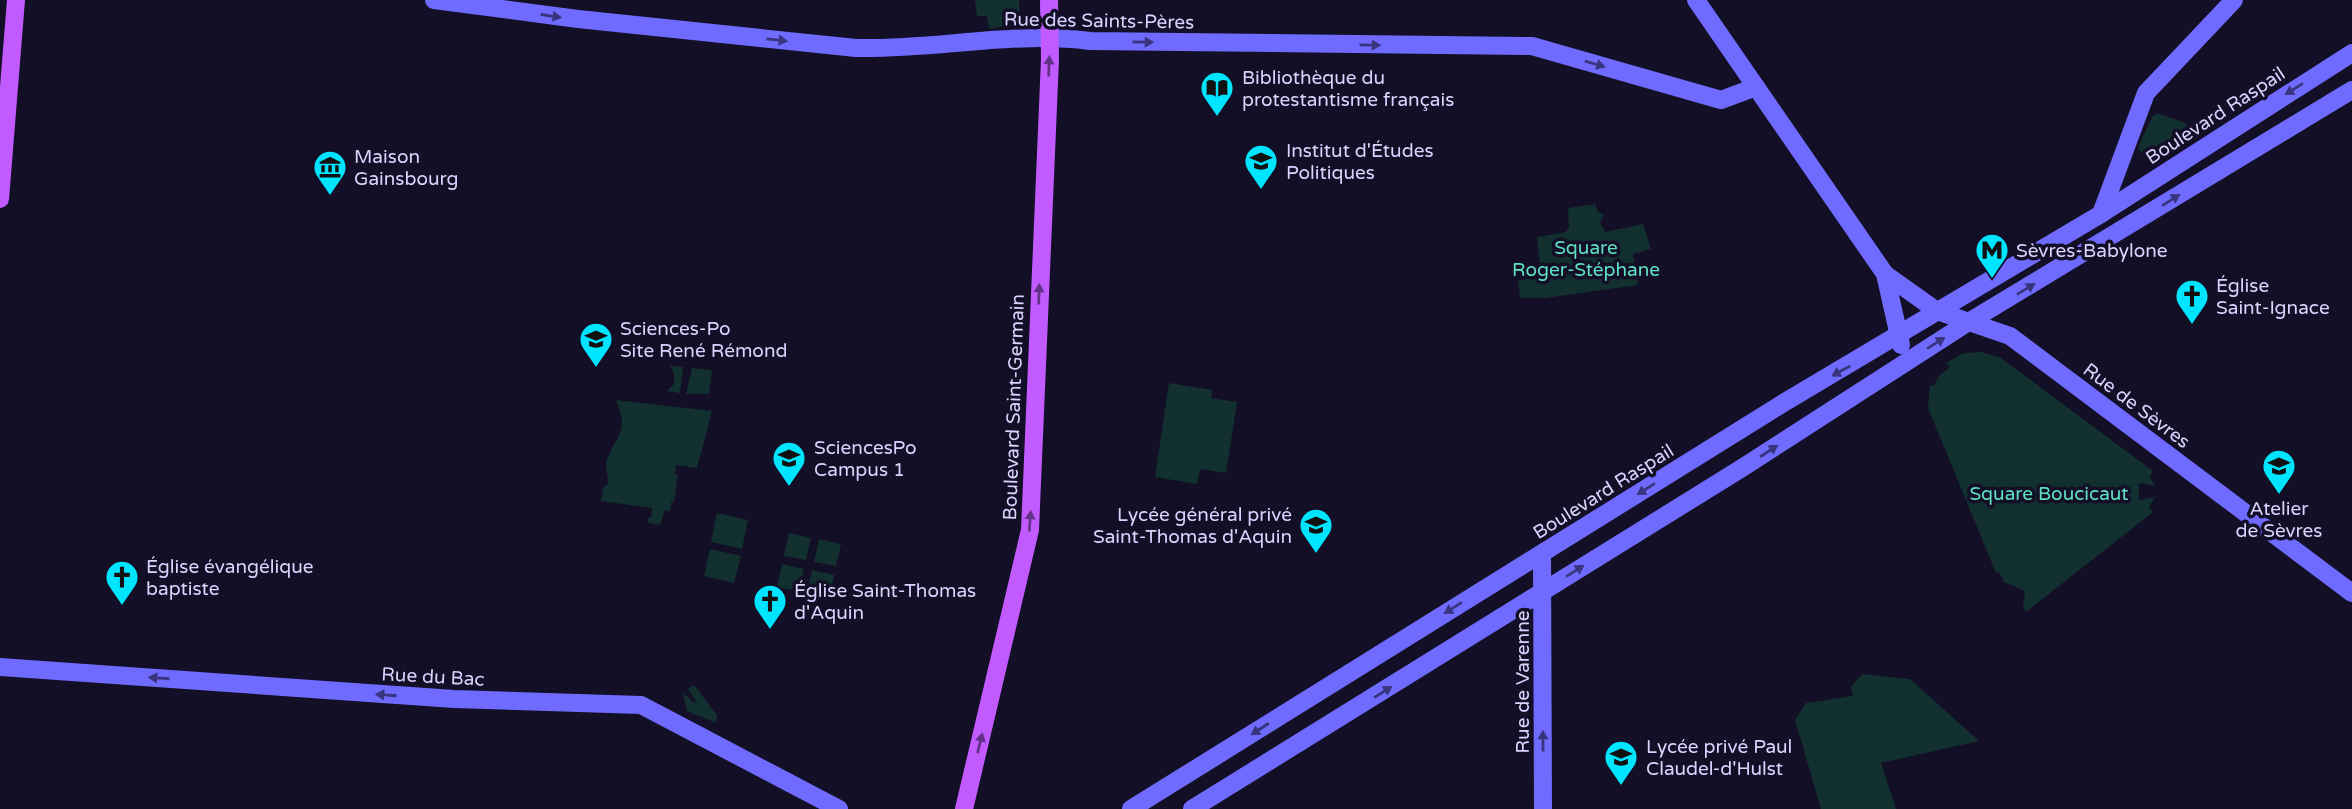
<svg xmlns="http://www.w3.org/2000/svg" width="2352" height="809" font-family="'Varela Round',sans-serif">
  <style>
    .green { fill: #12302f }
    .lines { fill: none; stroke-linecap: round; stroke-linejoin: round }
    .secondary { stroke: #6f6bff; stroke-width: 18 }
    .primary { stroke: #c25bff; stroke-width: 18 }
    .oneway { fill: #38347d }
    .oneway2 { fill: #623188 }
    .labels { text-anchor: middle; stroke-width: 7; stroke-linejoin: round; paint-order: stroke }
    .street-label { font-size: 19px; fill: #d9d4ff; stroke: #130f26 }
    .poi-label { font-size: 19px; fill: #d9d4ff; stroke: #130f26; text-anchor: start }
    .park-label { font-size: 19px; fill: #5fe0c0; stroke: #130f26 }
  </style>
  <rect width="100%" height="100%" fill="#130f26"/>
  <!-- green -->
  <g class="green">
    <path d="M975,0H1019L1020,19L1015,24L989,29L987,16H977Z"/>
    <path d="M2157,113L2185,123L2188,128L2190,125L2196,128L2195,132L2147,162L2138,148L2152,117Z"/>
    <path d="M1595,204L1598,212L1604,215L1600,222L1605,232L1643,224L1651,249L1633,254L1638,285L1545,298H1520L1518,280L1541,277L1537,237L1566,232L1569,227L1568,208Z"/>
    <path d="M1982,352L2001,358L2153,471L2150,477L2155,486L2139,483V500L2155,497L2149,507L2153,512L2026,612L2023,608L2025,591L2004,582L1999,572L1996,573L1928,408L1930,385L1934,386L1938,377L1950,367L1946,363L1964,353Z"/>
    <path d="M670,366L683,367L680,393L667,391L674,384V374Z"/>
    <path d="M692,368L712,370L709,394H686Z"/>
    <path d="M1169,383L1212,390L1211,398L1237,402L1226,473L1200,469L1197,484L1155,477Z"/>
    <path d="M616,400L712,411L697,468L676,465L675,474L678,475L674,502H671L670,511L665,510L660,525L649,523L647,519L651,517L652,508L601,501L603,488L608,484C609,474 603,466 608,457C618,433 629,431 616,400Z"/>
    <path d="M717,513L748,520L742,549L711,542Z"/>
    <path d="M789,533L811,538L806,560L784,556Z"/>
    <path d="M819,539L841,544L836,566L814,562Z"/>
    <path d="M710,549L741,556L734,583L704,576Z"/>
    <path d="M782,564L804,569L799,591L777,587Z"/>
    <path d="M812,570L834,575L829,598L807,593Z"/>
    <path d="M1862,674L1910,679L1979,741L1881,763L1896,809H1821L1795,720L1806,703L1853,696L1851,687Z"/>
    <path d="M694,685L717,715L716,723L687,711L683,692L694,703L696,701L688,689Z"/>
  </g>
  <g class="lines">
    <!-- secondary -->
    <g class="secondary">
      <path d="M434,0L578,19L856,48C934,50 1012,31 1090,41L1532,46L1721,100L1756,87"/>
      <path d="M1696,0L1885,274L1901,345"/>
      <path d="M2101,214L2146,93L2234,0"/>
      <path d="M1885,274L1937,311L2010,336L2352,593"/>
      <path d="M1542,554L1543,809"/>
      <path d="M0,667L454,699L641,705L839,809"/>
      <path d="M1131,809L1785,402L2101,214L2352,53"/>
      <path d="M1192,809L1742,468L1967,323L2352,90"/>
    </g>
    <!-- primary -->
    <g class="primary">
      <path d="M0,199L16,0"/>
      <path d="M964,809L1030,530L1050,59L1049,0"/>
    </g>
  </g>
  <!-- one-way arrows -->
  <defs><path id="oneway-solid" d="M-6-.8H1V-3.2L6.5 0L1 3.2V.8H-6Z" transform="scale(1.75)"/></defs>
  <g class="oneway">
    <use href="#oneway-solid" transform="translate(551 16) rotate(9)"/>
    <use href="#oneway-solid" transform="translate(777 40) rotate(6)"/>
    <use href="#oneway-solid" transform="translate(1143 42) rotate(1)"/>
    <use href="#oneway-solid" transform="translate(1370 45) rotate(1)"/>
    <use href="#oneway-solid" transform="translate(1595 64) rotate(16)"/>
    <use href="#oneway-solid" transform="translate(2294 89) rotate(148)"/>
    <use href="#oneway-solid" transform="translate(2171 200) rotate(-32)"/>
    <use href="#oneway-solid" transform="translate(2026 289) rotate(-31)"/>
    <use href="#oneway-solid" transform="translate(1936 343) rotate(-32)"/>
    <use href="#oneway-solid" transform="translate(1841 371) rotate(151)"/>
    <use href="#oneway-solid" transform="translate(1769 451) rotate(-33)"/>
    <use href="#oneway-solid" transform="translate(1646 489) rotate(148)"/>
    <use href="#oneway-solid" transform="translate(1575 571) rotate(-32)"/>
    <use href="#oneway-solid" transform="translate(1453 608) rotate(148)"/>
    <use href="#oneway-solid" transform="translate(159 678) rotate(-176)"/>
    <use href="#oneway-solid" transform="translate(1383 692) rotate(-32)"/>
    <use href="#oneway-solid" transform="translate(386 695) rotate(-176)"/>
    <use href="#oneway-solid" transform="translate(1260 729) rotate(147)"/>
    <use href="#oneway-solid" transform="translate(1543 741) rotate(-90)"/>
  </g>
  <g class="oneway2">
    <use href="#oneway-solid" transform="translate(1049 66) rotate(-88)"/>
    <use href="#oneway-solid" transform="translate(1039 294) rotate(-88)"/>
    <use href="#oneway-solid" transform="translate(1030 521) rotate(-86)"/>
    <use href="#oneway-solid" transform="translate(980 743) rotate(-76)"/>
  </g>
  <!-- icons -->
  <defs>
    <symbol id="library-pin" viewBox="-11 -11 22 30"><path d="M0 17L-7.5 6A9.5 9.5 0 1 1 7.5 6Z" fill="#00e5ff" stroke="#130f26"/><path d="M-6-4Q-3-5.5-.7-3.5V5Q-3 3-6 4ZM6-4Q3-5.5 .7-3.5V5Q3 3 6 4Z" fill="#111"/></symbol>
    <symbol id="university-pin" viewBox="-11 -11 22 30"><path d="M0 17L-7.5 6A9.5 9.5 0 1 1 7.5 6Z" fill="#00e5ff" stroke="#130f26"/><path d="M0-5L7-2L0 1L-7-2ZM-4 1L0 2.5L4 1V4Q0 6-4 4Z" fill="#111"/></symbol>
    <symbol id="museum-pin" viewBox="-11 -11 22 30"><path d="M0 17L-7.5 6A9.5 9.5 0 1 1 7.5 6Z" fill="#00e5ff" stroke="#130f26"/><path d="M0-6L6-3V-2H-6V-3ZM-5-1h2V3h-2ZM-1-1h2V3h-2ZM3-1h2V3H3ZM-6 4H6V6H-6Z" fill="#111"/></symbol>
    <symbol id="metro-pin" viewBox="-11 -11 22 30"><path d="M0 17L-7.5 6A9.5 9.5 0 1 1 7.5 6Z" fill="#00e5ff" stroke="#130f26"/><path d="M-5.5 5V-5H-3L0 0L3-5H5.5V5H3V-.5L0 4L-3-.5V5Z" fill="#111"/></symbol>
    <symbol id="church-pin" viewBox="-11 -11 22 30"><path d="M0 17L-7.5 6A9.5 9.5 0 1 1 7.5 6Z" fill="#00e5ff" stroke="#130f26"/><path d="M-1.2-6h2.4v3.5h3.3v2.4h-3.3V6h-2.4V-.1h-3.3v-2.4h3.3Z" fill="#111"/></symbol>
    <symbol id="school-pin" viewBox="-11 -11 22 30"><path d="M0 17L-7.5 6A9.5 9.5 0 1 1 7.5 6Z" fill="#00e5ff" stroke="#130f26"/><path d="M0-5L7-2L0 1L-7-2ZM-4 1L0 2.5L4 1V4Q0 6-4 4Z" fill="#111"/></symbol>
  </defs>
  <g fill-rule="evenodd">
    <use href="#library-pin" x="1198" y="69" width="38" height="52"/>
    <use href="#university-pin" x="1242" y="142" width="38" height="52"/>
    <use href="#museum-pin" x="311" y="148" width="38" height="52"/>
    <use href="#metro-pin" x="1973" y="231" width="38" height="52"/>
    <use href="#church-pin" x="2173" y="277" width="38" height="52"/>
    <use href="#university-pin" x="577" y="320" width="38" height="52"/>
    <use href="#university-pin" x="770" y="439" width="38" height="52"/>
    <use href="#university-pin" x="2260" y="447" width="38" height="52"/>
    <use href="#school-pin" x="1297" y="506" width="38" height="52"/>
    <use href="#church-pin" x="103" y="558" width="38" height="52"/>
    <use href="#church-pin" x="751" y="582" width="38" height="52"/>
    <use href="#school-pin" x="1602" y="738" width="38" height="52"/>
  </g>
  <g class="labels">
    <!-- street labels -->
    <g class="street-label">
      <text transform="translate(1099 20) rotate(1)" y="7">Rue des Saints-Pères</text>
      <text transform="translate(2215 115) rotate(-33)" y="7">Boulevard Raspail</text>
      <text transform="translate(2137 405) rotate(37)" y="7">Rue de Sèvres</text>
      <text transform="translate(1013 407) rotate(-88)" y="7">Boulevard Saint-Germain</text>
      <text transform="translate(1603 491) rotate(-32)" y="7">Boulevard Raspail</text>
      <text transform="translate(433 676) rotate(3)" y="7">Rue du Bac</text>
      <text transform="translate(1522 682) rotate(-90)" y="7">Rue de Varenne</text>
    </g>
    <!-- poi labels -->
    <g class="poi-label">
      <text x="1242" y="84">Bibliothèque du<tspan x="1242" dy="22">protestantisme français</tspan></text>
      <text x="1286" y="157">Institut d'Études<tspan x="1286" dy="22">Politiques</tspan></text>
      <text x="354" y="163">Maison<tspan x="354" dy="22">Gainsbourg</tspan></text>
      <text x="2016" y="257">Sèvres-Babylone</text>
      <text x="2216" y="292">Église<tspan x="2216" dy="22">Saint-Ignace</tspan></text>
      <text x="620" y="335">Sciences-Po<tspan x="620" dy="22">Site René Rémond</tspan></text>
      <text x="814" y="454">SciencesPo<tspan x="814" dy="22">Campus 1</tspan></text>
      <text x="2279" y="515" text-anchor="middle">Atelier<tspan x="2279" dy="22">de Sèvres</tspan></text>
      <text x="1292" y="521" text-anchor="end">Lycée général privé<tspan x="1292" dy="22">Saint-Thomas d'Aquin</tspan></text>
      <text x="146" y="573">Église évangélique<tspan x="146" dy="22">baptiste</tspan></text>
      <text x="794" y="597">Église Saint-Thomas<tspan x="794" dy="22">d'Aquin</tspan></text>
      <text x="1646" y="753">Lycée privé Paul<tspan x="1646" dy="22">Claudel-d'Hulst</tspan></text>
    </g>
    <!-- park labels -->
    <g class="park-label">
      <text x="1586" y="254">Square<tspan x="1586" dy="22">Roger-Stéphane</tspan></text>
      <text x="2049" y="500">Square Boucicaut</text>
    </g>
  </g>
</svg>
